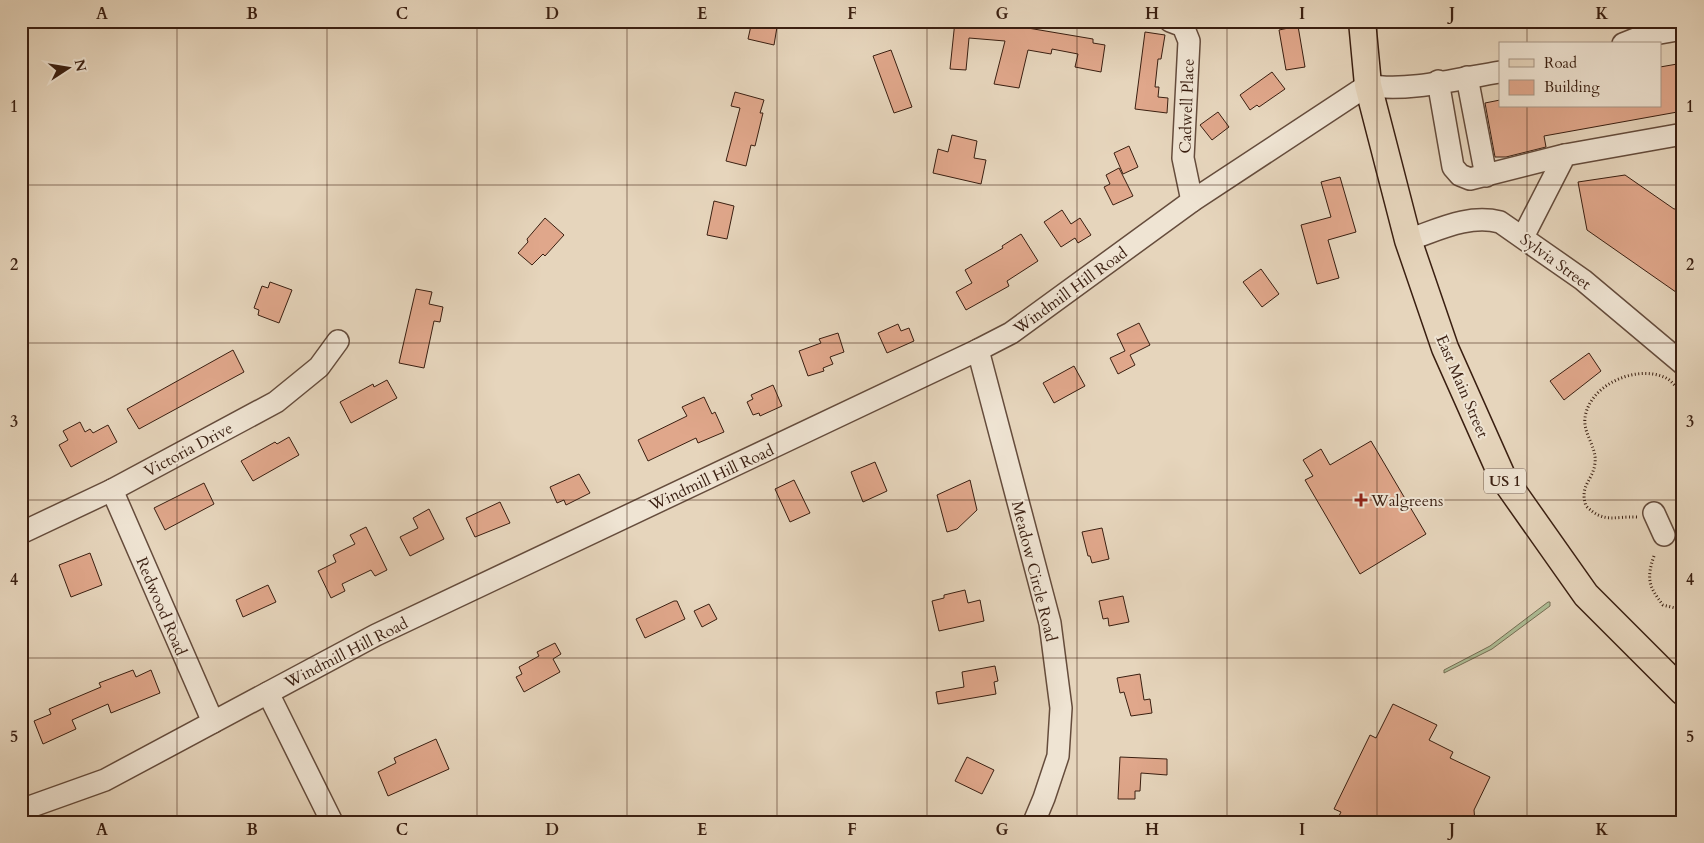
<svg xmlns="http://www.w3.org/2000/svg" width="1704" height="843" font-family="Cardo,serif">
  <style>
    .green { fill: #aebe96; stroke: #746e54 }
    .building { fill: #e0a78b; stroke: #3a1f11 }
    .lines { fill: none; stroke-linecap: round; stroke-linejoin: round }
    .minor-casing { stroke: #654c3c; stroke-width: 24 }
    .major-casing { stroke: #3a1f11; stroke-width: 29 }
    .path { stroke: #3a1f11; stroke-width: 3; stroke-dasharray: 1 2.5; stroke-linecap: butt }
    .minor { stroke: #efe4d3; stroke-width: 21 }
    .major { stroke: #e6d5bc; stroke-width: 26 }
    .grid { fill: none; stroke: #3a1f11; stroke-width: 1; stroke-opacity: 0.55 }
    .poi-dot { fill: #8f2418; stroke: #efe4d3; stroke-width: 2 }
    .labels { text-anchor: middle; stroke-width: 4; stroke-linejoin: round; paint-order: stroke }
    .shield { fill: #efe4d3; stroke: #705a4b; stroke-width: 1 }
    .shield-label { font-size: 15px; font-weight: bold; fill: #3a1f11 }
    .street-label { font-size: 16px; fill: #3a1f11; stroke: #efe4d3 }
    .poi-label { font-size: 16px; fill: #3a1f11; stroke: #efe4d3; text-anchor: start }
    .neatline { fill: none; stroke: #3a1f11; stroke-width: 2 }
    .grid-label { font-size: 16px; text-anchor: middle; font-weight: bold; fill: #3a1f11 }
  </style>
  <rect width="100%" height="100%" fill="#e6d5bc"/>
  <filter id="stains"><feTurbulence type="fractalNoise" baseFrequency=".004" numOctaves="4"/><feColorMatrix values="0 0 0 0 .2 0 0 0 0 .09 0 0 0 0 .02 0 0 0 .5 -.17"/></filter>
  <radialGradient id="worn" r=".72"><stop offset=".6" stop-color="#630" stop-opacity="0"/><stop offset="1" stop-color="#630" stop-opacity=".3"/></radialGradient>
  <!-- green -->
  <path class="green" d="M1548,602H1550V606L1492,649L1444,673V670L1490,646Z"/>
  <!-- building -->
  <g class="building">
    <path d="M752,21H778L774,45L748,39Z"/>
    <path d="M955,21H1010V25L1093,39V43L1105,45L1101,72L1075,67L1078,54L1052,49L1051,54L1028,50L1019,88L994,84L1005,41L969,38L966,70L950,69Z"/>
    <path d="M1298,26L1305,67L1286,70L1279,30Z"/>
    <path d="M1145,32L1165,35L1161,59H1158L1155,87H1159L1158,97L1168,98L1167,113L1135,109Z"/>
    <path d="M891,50L912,107L894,113L873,56Z"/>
    <path d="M1683,63V111L1544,136L1546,147L1506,157H1495L1485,103L1500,100V106H1660V67Z"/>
    <path d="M1272,72L1285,89L1259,107L1257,105L1250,110L1240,95Z"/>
    <path d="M735,92L764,100L760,113H763L755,146L751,145L746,166L726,161L740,108L731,106Z"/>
    <path d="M1218,112L1229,127L1212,140L1200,125Z"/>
    <path d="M952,135L977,141L974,158L986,160L981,184L933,173L938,149L948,152Z"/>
    <path d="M1129,146L1138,167L1123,174L1114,153Z"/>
    <path d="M1119,168L1133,196L1113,205L1104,187L1110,184L1106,175Z"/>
    <path d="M1625,175L1674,209L1683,208V297L1587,230L1578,182Z"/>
    <path d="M1340,177L1356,232L1328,240L1339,278L1317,284L1301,225L1331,217L1321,182Z"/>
    <path d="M714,201L734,206L727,239L707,235Z"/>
    <path d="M1062,210L1071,224L1080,218L1091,235L1078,243L1075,238L1061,247L1044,222Z"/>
    <path d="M545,218L564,235L545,256L543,254L532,265L518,253L528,242L527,239Z"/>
    <path d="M1021,234L1038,261L1007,281L1009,286L966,310L956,292L972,283L965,270L1003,248L1002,246Z"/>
    <path d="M1261,269L1279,294L1262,307L1243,282Z"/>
    <path d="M270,282L292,290L279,323L258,315L259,310L254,308L262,286L268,288Z"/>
    <path d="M416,289L432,292L429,304L443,307L440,322L434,321L424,368L399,363Z"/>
    <path d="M1139,323L1150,345L1130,355L1135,365L1118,374L1110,358L1125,351L1117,334Z"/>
    <path d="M898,324L901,331L909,328L914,341L887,353L878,333Z"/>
    <path d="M838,333L844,352L830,357L833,364L823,368L824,371L808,376L799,351L821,343L819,339Z"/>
    <path d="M233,350L244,372L139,429L127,409Z"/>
    <path d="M1589,353L1601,371L1564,400L1550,381Z"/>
    <path d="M1074,366L1085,386L1054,403L1043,383Z"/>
    <path d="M387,380L397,398L351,423L340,402L373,384L374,387Z"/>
    <path d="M773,385L782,406L760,416L759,413L753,415L747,402L753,399L751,395Z"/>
    <path d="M704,397L712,414L715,412L724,432L698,443L696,438L648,461L638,440L687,416L682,407Z"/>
    <path d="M80,422L85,432L90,429L93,433L108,425L117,442L71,467L59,445L68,440L63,431Z"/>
    <path d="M289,437L299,455L253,481L241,461L275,442L277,444Z"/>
    <path d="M1371,441L1426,534L1360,574L1305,480L1313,476L1303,460L1321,449L1330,465Z"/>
    <path d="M875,462L887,491L863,502L851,472Z"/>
    <path d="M579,474L590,493L566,505L564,500L557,503L550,487Z"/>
    <path d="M794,480L810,513L790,522L775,489Z"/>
    <path d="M970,480L977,510L957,529L947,532L937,495Z"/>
    <path d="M204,483L214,504L165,530L154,508Z"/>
    <path d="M500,502L510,523L475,537L466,518Z"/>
    <path d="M429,509L444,539L410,556L400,537L418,528L413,518Z"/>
    <path d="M366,527L387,570L375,576L371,570L342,584L345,591L331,598L318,571L336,562L333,555L355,544L350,535Z"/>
    <path d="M1102,528L1109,559L1092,563L1090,556H1088L1082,532Z"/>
    <path d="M90,553L102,585L71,597L59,565Z"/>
    <path d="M268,585L276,602L243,617L236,600Z"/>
    <path d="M965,590L968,603L980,600L984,621L939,631L932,601L944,598V595Z"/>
    <path d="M1123,596L1129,622L1109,626L1108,618L1103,619L1099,601Z"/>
    <path d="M674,601H677L685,619L645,638L636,619Z"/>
    <path d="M709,604L717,619L702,627L694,611Z"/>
    <path d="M555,643L561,654L553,659L560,672L524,692L516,677L522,674L519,667L539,656L537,652Z"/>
    <path d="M995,666L998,681L994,682L996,694L938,704L936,692L964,687L962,672Z"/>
    <path d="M133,670L136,677L151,670L160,693L111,713L108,704L72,720L76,729L43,744L34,721L51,714L49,709L101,687L99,683Z"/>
    <path d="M1140,674L1144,700L1150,699L1152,713L1131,716L1124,692L1120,693L1117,678Z"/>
    <path d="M1393,704L1437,725L1429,740L1453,752L1450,758L1490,777L1474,810L1475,822H1336L1341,812L1334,809L1370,735L1376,738Z"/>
    <path d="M436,739L449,769L388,796L378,772L396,763L394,758Z"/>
    <path d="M967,757L994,770L982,794L955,781Z"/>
    <path d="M1120,757L1167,759V775L1141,773L1140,791H1135V799H1118Z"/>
  </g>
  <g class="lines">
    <defs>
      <g id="minor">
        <path d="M1170,21L1183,26L1189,41L1183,158L1192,201"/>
        <path d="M1623,44L1643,36L1683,29"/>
        <path d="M1467,77L1486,176"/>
        <path d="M1438,81L1453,167L1460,175L1470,179L1565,155"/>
        <path d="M1523,237L1565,155L1683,134"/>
        <path d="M1408,240C1438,230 1468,214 1500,222L1583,280L1683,364"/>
        <path d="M978,350L1050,623L1061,708L1058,756L1044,798L1034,822"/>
        <path d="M112,490L213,722"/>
        <path d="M1654,513L1664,535"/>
        <path d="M21,533L112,490L276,402L319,367L338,341"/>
        <path d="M268,693L332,822"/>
        <path d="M21,810L105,780L376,635L978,350L1011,333L1192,201L1368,85C1405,93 1462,78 1500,72"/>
      </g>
      <path id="major" d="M1362,21L1368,85L1408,240L1445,348L1502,476L1586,595L1683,692"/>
    </defs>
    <!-- minor casing -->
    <use href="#minor" class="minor-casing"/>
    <!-- major casing -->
    <use href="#major" class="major-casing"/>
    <!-- path -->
    <g class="path">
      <path d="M1637,517C1615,516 1604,524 1586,506C1579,485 1593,481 1595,463C1597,447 1583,434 1585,418C1589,385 1635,365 1664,377C1672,380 1677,389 1683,395"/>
      <path d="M1654,556C1646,579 1649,587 1663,605L1683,610"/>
    </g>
    <!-- minor -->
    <use href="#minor" class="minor"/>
    <!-- major -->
    <use href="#major" class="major"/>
  </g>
  <!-- grid -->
  <path class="grid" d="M177,21V822M327,21V822M477,21V822M627,21V822M777,21V822M927,21V822M1077,21V822M1227,21V822M1377,21V822M1527,21V44M1527,106V822M21,185H1683M21,343H1683M21,500H1683M21,658H1683"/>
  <!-- markers -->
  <path class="poi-dot" d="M1358.5 492.5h5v5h5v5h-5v5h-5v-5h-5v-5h5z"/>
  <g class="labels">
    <!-- shield labels -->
    <rect class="shield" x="1484" y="468.5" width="42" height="25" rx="4"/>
    <g class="shield-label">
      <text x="1505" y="486">US 1</text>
    </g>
    <!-- street labels -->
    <g class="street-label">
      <text transform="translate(1186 106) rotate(-88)" y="6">Cadwell Place</text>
      <text transform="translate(1556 261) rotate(36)" y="6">Sylvia Street</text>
      <text transform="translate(1070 290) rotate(-36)" y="6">Windmill Hill Road</text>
      <text transform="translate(1463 386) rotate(67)" y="6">East Main Street</text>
      <text transform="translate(188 449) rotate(-28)" y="6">Victoria Drive</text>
      <text transform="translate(711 477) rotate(-25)" y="6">Windmill Hill Road</text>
      <text transform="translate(1035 571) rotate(76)" y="6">Meadow Circle Road</text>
      <text transform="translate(162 606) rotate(67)" y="6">Redwood Road</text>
      <text transform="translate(346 652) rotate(-27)" y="6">Windmill Hill Road</text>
    </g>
    <!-- poi labels -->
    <g class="poi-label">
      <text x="1371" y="506">Walgreens</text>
    </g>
  </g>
  <!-- margin -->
  <rect width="1704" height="843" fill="none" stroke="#e6d5bc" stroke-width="55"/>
  <!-- legend -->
  <rect x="1499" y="42" width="162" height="65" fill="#efe4d3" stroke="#a79585"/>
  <rect x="1509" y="59" width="25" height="8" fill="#e6d5bc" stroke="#a79585"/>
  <text x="1544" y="68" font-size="15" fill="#3a1f11">Road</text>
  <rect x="1509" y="80" width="25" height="15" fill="#e0a78b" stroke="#a79585"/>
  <text x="1544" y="92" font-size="15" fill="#3a1f11">Building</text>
  <!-- north arrow -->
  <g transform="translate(68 68) rotate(78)" stroke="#efe4d3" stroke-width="4" paint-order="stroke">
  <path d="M0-4L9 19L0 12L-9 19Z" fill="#3a1f11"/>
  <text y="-8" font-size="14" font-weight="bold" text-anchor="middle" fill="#3a1f11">N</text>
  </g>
  <rect x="28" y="28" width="1648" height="788" class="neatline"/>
  <g class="grid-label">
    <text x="102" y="19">A</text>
    <text x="252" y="19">B</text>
    <text x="402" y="19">C</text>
    <text x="552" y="19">D</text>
    <text x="702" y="19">E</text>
    <text x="852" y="19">F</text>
    <text x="1002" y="19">G</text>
    <text x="1152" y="19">H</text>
    <text x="1302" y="19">I</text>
    <text x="1452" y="19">J</text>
    <text x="1602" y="19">K</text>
    <text x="14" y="112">1</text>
    <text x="1690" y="112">1</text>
    <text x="14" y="270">2</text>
    <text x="1690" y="270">2</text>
    <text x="14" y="427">3</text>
    <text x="1690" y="427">3</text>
    <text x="14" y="585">4</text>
    <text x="1690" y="585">4</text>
    <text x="14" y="742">5</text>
    <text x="1690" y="742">5</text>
    <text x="102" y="835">A</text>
    <text x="252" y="835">B</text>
    <text x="402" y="835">C</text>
    <text x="552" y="835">D</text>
    <text x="702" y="835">E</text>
    <text x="852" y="835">F</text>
    <text x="1002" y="835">G</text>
    <text x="1152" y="835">H</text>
    <text x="1302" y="835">I</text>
    <text x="1452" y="835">J</text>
    <text x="1602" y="835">K</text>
  </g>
  <rect width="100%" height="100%" filter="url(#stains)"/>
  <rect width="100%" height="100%" fill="url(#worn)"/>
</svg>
